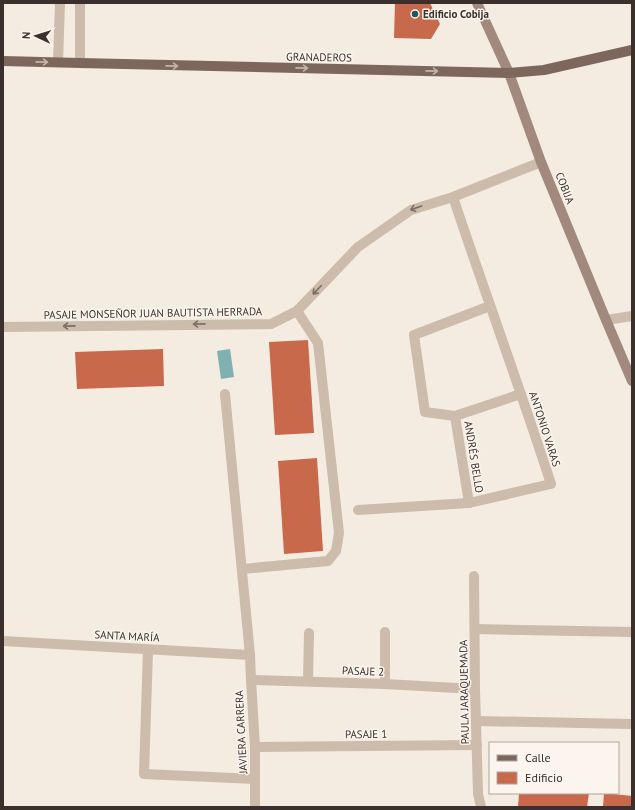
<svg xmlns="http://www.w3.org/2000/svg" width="635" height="810" font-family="'PT Sans',sans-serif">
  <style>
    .water { fill: #7fb0b2 }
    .building { fill: #c8694b }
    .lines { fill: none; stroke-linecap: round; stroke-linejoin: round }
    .service { stroke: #cdbbac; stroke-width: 10 }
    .minor { stroke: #cdbbac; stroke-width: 10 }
    .secondary { stroke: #a18a7d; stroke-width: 10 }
    .primary { stroke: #7d675c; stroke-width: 10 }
    .oneway { stroke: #c2b5ac }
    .oneway2 { stroke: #7d6f65 }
    .poi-dot { fill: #1f5a5e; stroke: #fbf5ee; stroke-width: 1.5 }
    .labels { text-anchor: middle; stroke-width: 3; stroke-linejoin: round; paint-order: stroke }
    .poi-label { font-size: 11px; font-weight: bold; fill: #3b302b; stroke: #fbf5ee; text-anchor: start }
    .street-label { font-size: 11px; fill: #3b302b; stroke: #fbf5ee }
  </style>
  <rect width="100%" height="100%" fill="#f4ebe1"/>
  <!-- water -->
  <path class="water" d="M230,349L234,377L221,379L217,351Z"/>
  <!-- building -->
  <g class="building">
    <path d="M395,3H430L440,24L431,39L394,38Z"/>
    <path d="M308,340L314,433L275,435L269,342Z"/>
    <path d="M163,349L164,386L77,389L75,352Z"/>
    <path d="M317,458L323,551L284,554L278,461Z"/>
    <path d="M519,793H589L587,807H518Z"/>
    <path d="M604,793L632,796V807H603Z"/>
  </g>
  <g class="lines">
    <!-- service -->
    <g class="service">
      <path d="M80,3V63"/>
      <path d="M58,62L60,3"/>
      <path d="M225,394L250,655"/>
      <path d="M242,569L328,561L336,551L339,533L318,343L297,311"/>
    </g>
    <!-- minor -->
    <g class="minor">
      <path d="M606,320L632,316"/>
      <path d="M3,327L271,324L297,311L358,247L411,210L453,197L541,162"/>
      <path d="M455,416L521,394"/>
      <path d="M469,503L455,416L425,412L414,335L490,306"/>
      <path d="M358,510L469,503L551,484C520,388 485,293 453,197"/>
      <path d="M474,576L475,689L478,794L481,807"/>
      <path d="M475,629L632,632"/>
      <path d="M3,641L250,655L251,680L255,747V807"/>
      <path d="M148,650L144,774L255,779"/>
      <path d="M251,680L385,684L475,689"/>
      <path d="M308,681L309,633"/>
      <path d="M385,684V632"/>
      <path d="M476,721L632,724"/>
      <path d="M255,747L477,745"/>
    </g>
    <!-- secondary -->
    <path class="secondary" d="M477,3L509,73L541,162L606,320L632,381"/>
    <!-- primary -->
    <path class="primary" d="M3,61L80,63L509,73L544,70L632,50"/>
  </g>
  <!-- one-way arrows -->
  <defs><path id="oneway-shaft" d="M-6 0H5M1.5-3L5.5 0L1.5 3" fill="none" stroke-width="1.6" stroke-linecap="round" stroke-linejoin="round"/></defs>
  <g class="oneway">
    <use href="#oneway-shaft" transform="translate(42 62) rotate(1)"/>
    <use href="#oneway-shaft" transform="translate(172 66) rotate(1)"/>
    <use href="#oneway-shaft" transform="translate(302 68) rotate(1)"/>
    <use href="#oneway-shaft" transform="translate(432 71) rotate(1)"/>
  </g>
  <g class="oneway2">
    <use href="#oneway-shaft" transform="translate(416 208) rotate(161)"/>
    <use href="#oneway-shaft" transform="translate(317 290) rotate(134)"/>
    <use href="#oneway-shaft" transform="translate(199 324) rotate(179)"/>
    <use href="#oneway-shaft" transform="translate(69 326) rotate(179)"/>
  </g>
  <!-- markers -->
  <circle class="poi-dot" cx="415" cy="14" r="4"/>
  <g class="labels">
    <!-- poi labels -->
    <g class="poi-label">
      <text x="423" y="18">Edificio Cobija</text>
    </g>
    <!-- street labels -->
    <g class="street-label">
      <text transform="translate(319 57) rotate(1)" y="4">GRANADEROS</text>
      <text transform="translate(565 188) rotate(68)" y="4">COBIJA</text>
      <text transform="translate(153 313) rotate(-1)" y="4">PASAJE MONSEÑOR JUAN BAUTISTA HERRADA</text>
      <text transform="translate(545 429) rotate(72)" y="4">ANTONIO VARAS</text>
      <text transform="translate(474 457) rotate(81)" y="4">ANDRÉS BELLO</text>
      <text transform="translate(127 636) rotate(3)" y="4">SANTA MARÍA</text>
      <text transform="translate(363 671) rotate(2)" y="4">PASAJE 2</text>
      <text transform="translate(464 692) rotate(-91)" y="4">PAULA JARAQUEMADA</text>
      <text transform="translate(241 732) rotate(-93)" y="4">JAVIERA CARRERA</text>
      <text transform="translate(366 734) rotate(-1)" y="4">PASAJE 1</text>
    </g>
  </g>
  <!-- border -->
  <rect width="635" height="810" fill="none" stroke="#3b302b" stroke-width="8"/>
  <!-- legend -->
  <rect x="489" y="742" width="130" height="52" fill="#fbf5ee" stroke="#aea6a0"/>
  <rect x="497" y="755" width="20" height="6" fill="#7d675c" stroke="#aea6a0"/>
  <text x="525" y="762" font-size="12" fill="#3b302b">Calle</text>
  <rect x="497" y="772" width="20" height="12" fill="#c8694b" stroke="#aea6a0"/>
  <text x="525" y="782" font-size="12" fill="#3b302b">Edificio</text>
  <!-- north arrow -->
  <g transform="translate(36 36) rotate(274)" stroke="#fbf5ee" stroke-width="3" paint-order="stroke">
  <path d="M0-3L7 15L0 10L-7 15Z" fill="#3b302b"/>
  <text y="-6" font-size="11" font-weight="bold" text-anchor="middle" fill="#3b302b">N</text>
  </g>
</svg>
